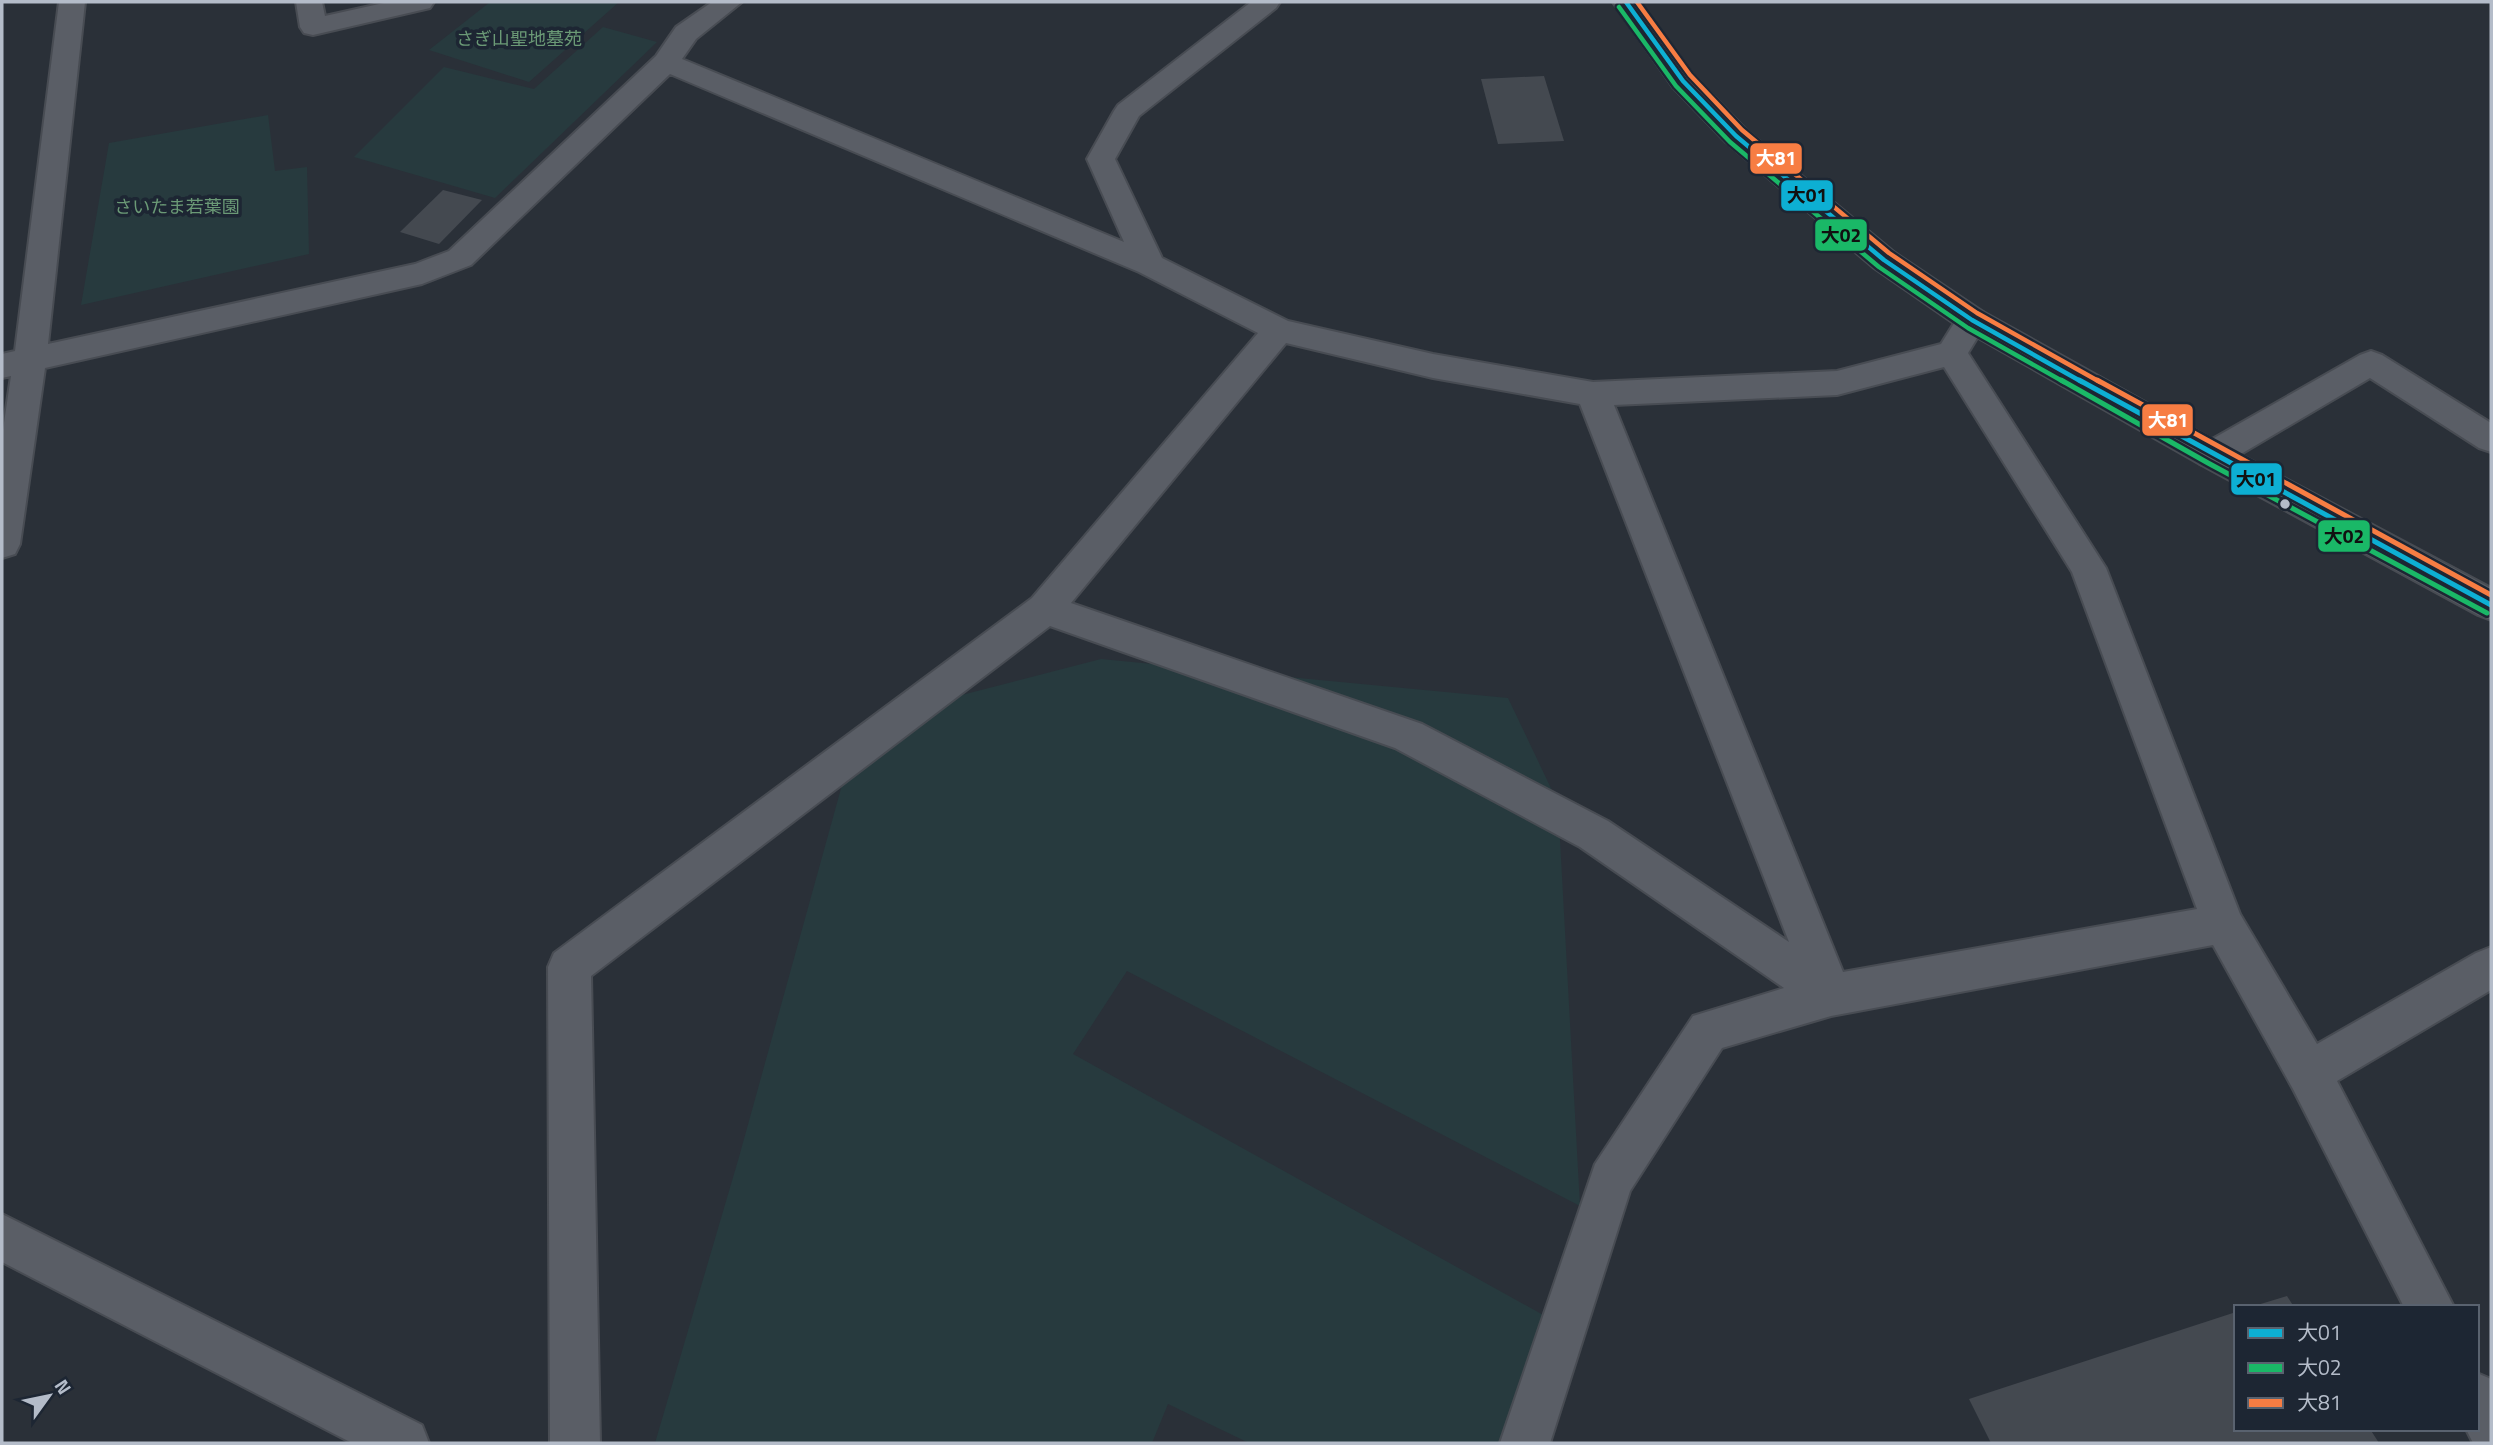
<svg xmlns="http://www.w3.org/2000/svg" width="2493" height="1445" font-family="'Titillium Web','Noto Sans JP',sans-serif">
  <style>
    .green { fill: #273a3e }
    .building { fill: #444950 }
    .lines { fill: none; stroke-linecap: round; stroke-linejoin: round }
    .street-casing { stroke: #484c53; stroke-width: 4 }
    .secondary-casing { stroke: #484c53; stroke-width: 4 }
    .street { fill: #5a5e66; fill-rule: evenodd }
    .secondary { fill: #595d64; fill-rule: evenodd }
    .bus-1-far1-casing { stroke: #1d2633; stroke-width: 9 }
    .bus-1-casing { stroke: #1d2633; stroke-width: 10 }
    .bus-2-far1-casing { stroke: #1d2633; stroke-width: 9 }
    .bus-2-casing { stroke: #1d2633; stroke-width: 10 }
    .bus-3-far1-casing { stroke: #1d2633; stroke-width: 9 }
    .bus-3-casing { stroke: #1d2633; stroke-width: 10 }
    .bus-1-far1 { stroke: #0dafd3; stroke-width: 4.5 }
    .bus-1 { stroke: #0dafd3; stroke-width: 5 }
    .bus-2-far1 { stroke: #1ab867; stroke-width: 4.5 }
    .bus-2 { stroke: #1ab867; stroke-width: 5 }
    .bus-3-far1 { stroke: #f77d43; stroke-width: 4.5 }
    .bus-3 { stroke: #f77d43; stroke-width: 5 }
    .bus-dot { fill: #b4bcc9; stroke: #1d2633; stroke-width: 2.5 }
    .labels { text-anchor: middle; stroke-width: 7; stroke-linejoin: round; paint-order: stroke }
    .far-park-label { font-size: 18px; fill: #6b9a76; stroke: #1d2633 }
    .line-badge { stroke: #1d2633; stroke-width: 2.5 }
    .badge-label { font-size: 19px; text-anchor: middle; font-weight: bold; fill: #fff }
    .pale-badge-label { font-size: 19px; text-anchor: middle; font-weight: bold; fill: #111 }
  </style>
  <rect width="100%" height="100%" fill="#2a3038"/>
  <!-- green -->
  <g class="green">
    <path d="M490,2H619L529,82L429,50Z"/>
    <path d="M603,27L657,42L495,198L354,157L444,67L534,89Z"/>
    <path d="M268,115L275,171L307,167L309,254L81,305L109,143Z"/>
    <path d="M1101,659L1508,698L1558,803L1580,1206L1127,971L1073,1054L1545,1316L1501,1443H1249L1168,1404L1152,1443H655L739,1157L855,738L958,696Z"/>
  </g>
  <!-- building -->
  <g class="building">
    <path d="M1544,76L1564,141L1498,144L1481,79Z"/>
    <path d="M443,190L482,200L439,244L400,232Z"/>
    <path d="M2287,1296L2294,1307H2254V1306Z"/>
    <path d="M2236,1312V1429H2370L2379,1443H1991L1969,1399Z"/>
  </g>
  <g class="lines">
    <defs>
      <g id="street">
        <path d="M59,2H85L48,344L415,264L449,251L656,56L676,27L712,2H742L696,39L682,59L1124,242L1087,159L1114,111L1118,105L1251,2H1280L1276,8L1139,116L1115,159L1162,258L1288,321L1433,354L1593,382L1837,371L1941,344L1961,312L1972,309L1983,312L1988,320L1968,353L2106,568L2240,914L2317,1044L2476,953L2491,947V990L2337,1081L2454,1307H2404L2293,1089L2213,945L1831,1016L1722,1048L1630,1191L1550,1443H1500L1595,1164L1693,1016L1784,988L1580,847L1395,748L1050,626L591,976L600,1443H550L548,967L554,953L1032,598L1258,333L1139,272L670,74L471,265L422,284L45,368L20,544L15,554L2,558V436L11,376L2,378V354L15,351ZM1286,343L1433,378L1580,404L1789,942L1608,821L1422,724L1071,603ZM1944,367L2072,572L2197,909L1843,972L1614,405L1837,395Z"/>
        <path d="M296,2H322L325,16L388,2H434L430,8L313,35L304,33L300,27Z"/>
        <path d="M2371,351L2382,355L2491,423V452L2479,448L2370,378L2224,464L2212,468L2200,464L2195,455L2200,446L2360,355Z"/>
        <path d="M2,1214L422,1425L429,1443H352L2,1262Z"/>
        <path d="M2477,1373L2491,1379V1443H2473L2466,1429H2477Z"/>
      </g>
      <path id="secondary" d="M1613,2H1639L1693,75L1746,130L1895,253L1983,312L2224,446L2491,588V620L2478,615L2200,464L1961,328L1873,267L1726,142L1673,87Z"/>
    </defs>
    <!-- street casing -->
    <use href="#street" class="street-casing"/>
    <!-- secondary casing -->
    <use href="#secondary" class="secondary-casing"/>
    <!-- street -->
    <use href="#street" class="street"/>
    <!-- secondary -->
    <use href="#secondary" class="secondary"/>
    <defs>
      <path id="bus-1-far1" d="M1626,2L1683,81L1736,136L1884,260L1972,320L2082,382"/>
      <path id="bus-1" d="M2079,380L2491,605"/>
      <path id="bus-2-far1" d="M1619,7L1676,86L1730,142L1879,267L1968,328L2064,382"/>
      <path id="bus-2" d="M2061,380L2208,463L2487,613"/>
      <path id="bus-3-far1" d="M1637,2L1690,75L1742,130L1889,253L1977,313L2100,382"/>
      <path id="bus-3" d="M2097,380L2491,595"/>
    </defs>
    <!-- bus-1-far1 casing -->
    <use href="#bus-1-far1" class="bus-1-far1-casing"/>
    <!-- bus-1 casing -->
    <use href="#bus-1" class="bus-1-casing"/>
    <!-- bus-2-far1 casing -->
    <use href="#bus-2-far1" class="bus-2-far1-casing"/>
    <!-- bus-2 casing -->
    <use href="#bus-2" class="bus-2-casing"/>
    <!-- bus-3-far1 casing -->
    <use href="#bus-3-far1" class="bus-3-far1-casing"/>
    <!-- bus-3 casing -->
    <use href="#bus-3" class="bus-3-casing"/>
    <!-- bus-1-far1 -->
    <use href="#bus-1-far1" class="bus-1-far1"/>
    <!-- bus-1 -->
    <use href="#bus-1" class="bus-1"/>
    <!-- bus-2-far1 -->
    <use href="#bus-2-far1" class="bus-2-far1"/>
    <!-- bus-2 -->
    <use href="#bus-2" class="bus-2"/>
    <!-- bus-3-far1 -->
    <use href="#bus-3-far1" class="bus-3-far1"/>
    <!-- bus-3 -->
    <use href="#bus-3" class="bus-3"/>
  </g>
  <!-- markers -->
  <circle class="bus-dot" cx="2285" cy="504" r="6"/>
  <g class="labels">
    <!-- far-park labels -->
    <g class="far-park-label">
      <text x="519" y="45">さぎ山聖地墓苑</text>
      <text x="177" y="213">さいたま若葉園</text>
    </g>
  </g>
  <g class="line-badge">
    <rect x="1749" y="142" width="54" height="33" rx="7" fill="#f77d43"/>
    <rect x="1780" y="179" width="54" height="33" rx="7" fill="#0dafd3"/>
    <rect x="1814" y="218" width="54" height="34" rx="7" fill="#1ab867"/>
    <rect x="2141" y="403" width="53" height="34" rx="7" fill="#f77d43"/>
    <rect x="2230" y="462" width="53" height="34" rx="7" fill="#0dafd3"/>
    <rect x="2317" y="519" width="54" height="34" rx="7" fill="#1ab867"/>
  </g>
  <g class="badge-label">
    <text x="1776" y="165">大81</text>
    <text x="2168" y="427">大81</text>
  </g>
  <g class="pale-badge-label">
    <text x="1807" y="202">大01</text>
    <text x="1841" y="242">大02</text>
    <text x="2256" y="486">大01</text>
    <text x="2344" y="543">大02</text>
  </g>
  <!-- border -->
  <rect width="2493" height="1445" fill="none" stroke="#b4bcc9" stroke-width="7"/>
  <!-- legend -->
  <rect x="2234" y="1305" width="245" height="126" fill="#1d2633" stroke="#59626f" stroke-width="2"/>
  <rect x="2248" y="1328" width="35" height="10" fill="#0dafd3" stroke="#59626f" stroke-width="2"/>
  <text x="2297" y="1340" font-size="21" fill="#b4bcc9">大01</text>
  <rect x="2248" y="1363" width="35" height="10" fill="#1ab867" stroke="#59626f" stroke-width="2"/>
  <text x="2297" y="1375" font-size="21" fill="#b4bcc9">大02</text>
  <rect x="2248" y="1398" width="35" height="10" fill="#f77d43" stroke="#59626f" stroke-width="2"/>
  <text x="2297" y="1410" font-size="21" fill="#b4bcc9">大81</text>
  <!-- north arrow -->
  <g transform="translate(49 1396) rotate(57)" stroke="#1d2633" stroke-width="5" paint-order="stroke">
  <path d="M0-5L12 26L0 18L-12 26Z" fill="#b4bcc9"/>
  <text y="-10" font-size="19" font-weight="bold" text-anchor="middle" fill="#b4bcc9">N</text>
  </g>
</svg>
